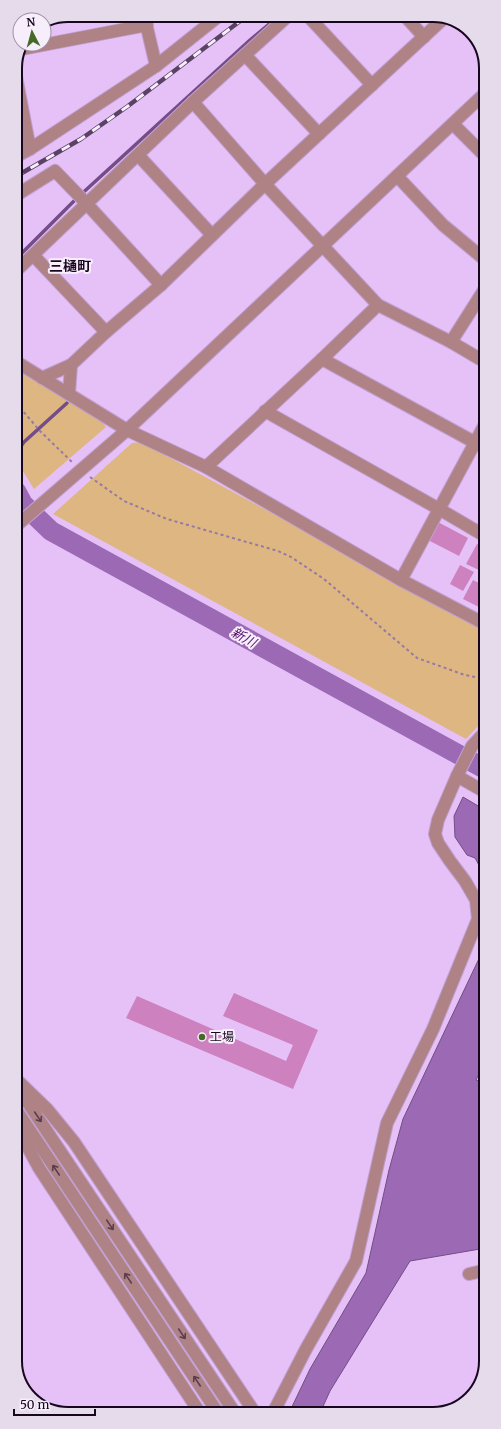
<svg xmlns="http://www.w3.org/2000/svg" width="501" height="1429" font-family="Merriweather,'Noto Sans JP',serif">
  <style>
    .green { fill: #deb681 }
    .water { fill: #9c6ab4; stroke: #744c87 }
    .lines { fill: none; stroke-linecap: round; stroke-linejoin: round }
    .stream { stroke: #744c87; stroke-width: 3.5 }
    .river { stroke: #9c6ab4; stroke-width: 20 }
    .building { fill: #cd81be }
    .minor-casing { stroke: #c19fd1; stroke-width: 14 }
    .path { stroke: #9679a4; stroke-width: 2; stroke-dasharray: 3 3; stroke-linecap: butt }
    .minor { stroke: #af8386; stroke-width: 12 }
    .rail-casing { stroke: #5a4264; stroke-width: 4.5 }
    .rail { stroke: #f7eefc; stroke-width: 3; stroke-dasharray: 9; stroke-linecap: butt }
    .oneway { stroke: #5b3e4d }
    .poi-dot { fill: #436b26; stroke: #f7eefc; stroke-width: 1.5 }
    .labels { text-anchor: middle; stroke-width: 4; stroke-linejoin: round; paint-order: stroke }
    .poi-label { font-size: 12px; fill: #17061e; stroke: #f7eefc; text-anchor: start }
    .water-label { font-size: 13px; font-style: italic; fill: #510c6a; stroke: #f7eefc }
    .quarter-label { font-size: 14px; font-weight: bold; fill: #17061e; stroke: #f7eefc }
    .rim { fill: none; stroke: #17061e; stroke-width: 2 }
  </style>
  <rect width="100%" height="100%" fill="#e6c1f8"/>
  <!-- green -->
  <g class="green">
    <path d="M16,368L101,420L106,427L34,489L16,460Z"/>
    <path d="M141,442L485,629V719L466,739L53,514L132,443Z"/>
  </g>
  <!-- water -->
  <g class="water">
    <path d="M463,797L485,810V876L475,858L467,855L455,837L454,816Z"/>
    <path d="M485,946L486,1060L476,1080L486,1084V1248L410,1261L330,1391L320,1413H289L310,1369L366,1273L389,1170L403,1119Z"/>
  </g>
  <g class="lines">
    <!-- stream -->
    <g class="stream">
      <path d="M15,260L76,199L250,40L280,15"/>
      <path d="M16,453L24,442L67,403"/>
    </g>
    <!-- river -->
    <path class="river" d="M16,491L23,504L51,531L485,769"/>
  </g>
  <!-- building -->
  <g class="building">
    <path d="M436,521L468,538L459,556L426,539Z"/>
    <path d="M477,544L485,548V559L479,570L466,564Z"/>
    <path d="M460,565L474,572L463,591L450,584Z"/>
    <path d="M473,580L485,586V610L463,599Z"/>
    <path d="M234,993L318,1030L293,1089L126,1018L137,996L286,1061L293,1045L223,1016Z"/>
  </g>
  <g class="lines">
    <defs>
      <g id="minor">
        <path d="M144,15L156,66"/>
        <path d="M307,15L372,85"/>
        <path d="M404,15L424,37"/>
        <path d="M22,49L147,25"/>
        <path d="M245,55L319,134"/>
        <path d="M15,71L30,149"/>
        <path d="M193,102L265,184L378,305L451,342L485,362"/>
        <path d="M453,124L484,155"/>
        <path d="M138,155L212,235"/>
        <path d="M15,157L30,149L156,66L220,15"/>
        <path d="M397,176L443,225L484,259"/>
        <path d="M15,196L55,171L86,203L161,285"/>
        <path d="M33,255L106,332"/>
        <path d="M15,272L193,102L289,15"/>
        <path d="M451,342L484,290"/>
        <path d="M322,359L485,448"/>
        <path d="M15,361L127,430L206,467L401,580L485,624"/>
        <path d="M42,378L71,365L106,332L161,285L265,184L444,18"/>
        <path d="M69,394L71,365"/>
        <path d="M265,411L439,509L485,536"/>
        <path d="M206,467L322,359L378,305"/>
        <path d="M16,526L127,430L484,94"/>
        <path d="M401,580L485,424"/>
        <path d="M457,776L485,792"/>
        <path d="M16,1079L47,1109L74,1142L255,1413"/>
        <path d="M20,1091L235,1413"/>
        <path d="M17,1111L218,1413"/>
        <path d="M17,1117L19,1131L39,1168L200,1413"/>
        <path d="M469,1274L486,1270"/>
        <path d="M273,1413L306,1349L356,1261L387,1123L433,1029L478,919L476,900L465,881L450,861L438,843L435,834L438,820L457,776L472,746L485,732"/>
      </g>
    </defs>
    <!-- minor casing -->
    <use href="#minor" class="minor-casing"/>
    <!-- path -->
    <g class="path">
      <path d="M16,403L40,431L73,463"/>
      <path d="M90,477L124,501L167,519L278,551L291,557L324,579L417,658L465,675L485,679"/>
    </g>
    <!-- minor -->
    <use href="#minor" class="minor"/>
    <defs>
      <path id="rail" d="M15,177L81,139L128,106L248,15"/>
    </defs>
    <!-- rail casing -->
    <use href="#rail" class="rail-casing"/>
    <!-- rail -->
    <use href="#rail" class="rail"/>
  </g>
  <!-- one-way arrows -->
  <defs><path id="oneway-shaft" d="M-6 0H5M1.5-3L5.5 0L1.5 3" fill="none" stroke-width="1.6" stroke-linecap="round" stroke-linejoin="round"/></defs>
  <g class="oneway">
    <use href="#oneway-shaft" transform="translate(38 1117) rotate(56)"/>
    <use href="#oneway-shaft" transform="translate(56 1170) rotate(-124)"/>
    <use href="#oneway-shaft" transform="translate(110 1225) rotate(56)"/>
    <use href="#oneway-shaft" transform="translate(128 1278) rotate(-124)"/>
    <use href="#oneway-shaft" transform="translate(182 1334) rotate(56)"/>
    <use href="#oneway-shaft" transform="translate(197 1381) rotate(-124)"/>
  </g>
  <!-- markers -->
  <circle class="poi-dot" cx="202" cy="1037" r="4"/>
  <g class="labels">
    <!-- poi labels -->
    <g class="poi-label">
      <text x="210" y="1041">工場</text>
    </g>
    <!-- water labels -->
    <g class="water-label">
      <text transform="translate(244 637) rotate(29)" y="5">新川</text>
    </g>
    <!-- quarter labels -->
    <g class="quarter-label">
      <text x="70" y="271">三樋町</text>
    </g>
  </g>
  <!-- crop -->
  <path d="M0 0H501V1429H0ZM68 22H433A46 46 0 0 1 479 68V1361A46 46 0 0 1 433 1407H68A46 46 0 0 1 22 1361V68A46 46 0 0 1 68 22Z" fill="#e5dbea" fill-rule="evenodd"/>
  <path class="rim" d="M68 22H433A46 46 0 0 1 479 68V1361A46 46 0 0 1 433 1407H68A46 46 0 0 1 22 1361V68A46 46 0 0 1 68 22Z"/>
  <!-- north arrow -->
  <g transform="translate(32 32) rotate(354)"><circle r="19" fill="#f7eefc" stroke="#9d91a3"/>
  <path d="M0-3L7 15L0 10L-7 15Z" fill="#436b26"/>
  <text y="-6" font-size="11" font-weight="bold" text-anchor="middle" fill="#17061e">N</text>
  </g>
  <!-- scale -->
  <path d="M14 1409v6h81v-6" fill="none" stroke="#17061e" stroke-width="2"/>
  <text x="20" y="1409" font-size="12" fill="#17061e" stroke="#f7eefc" stroke-width="3" paint-order="stroke">50 m</text>
</svg>
